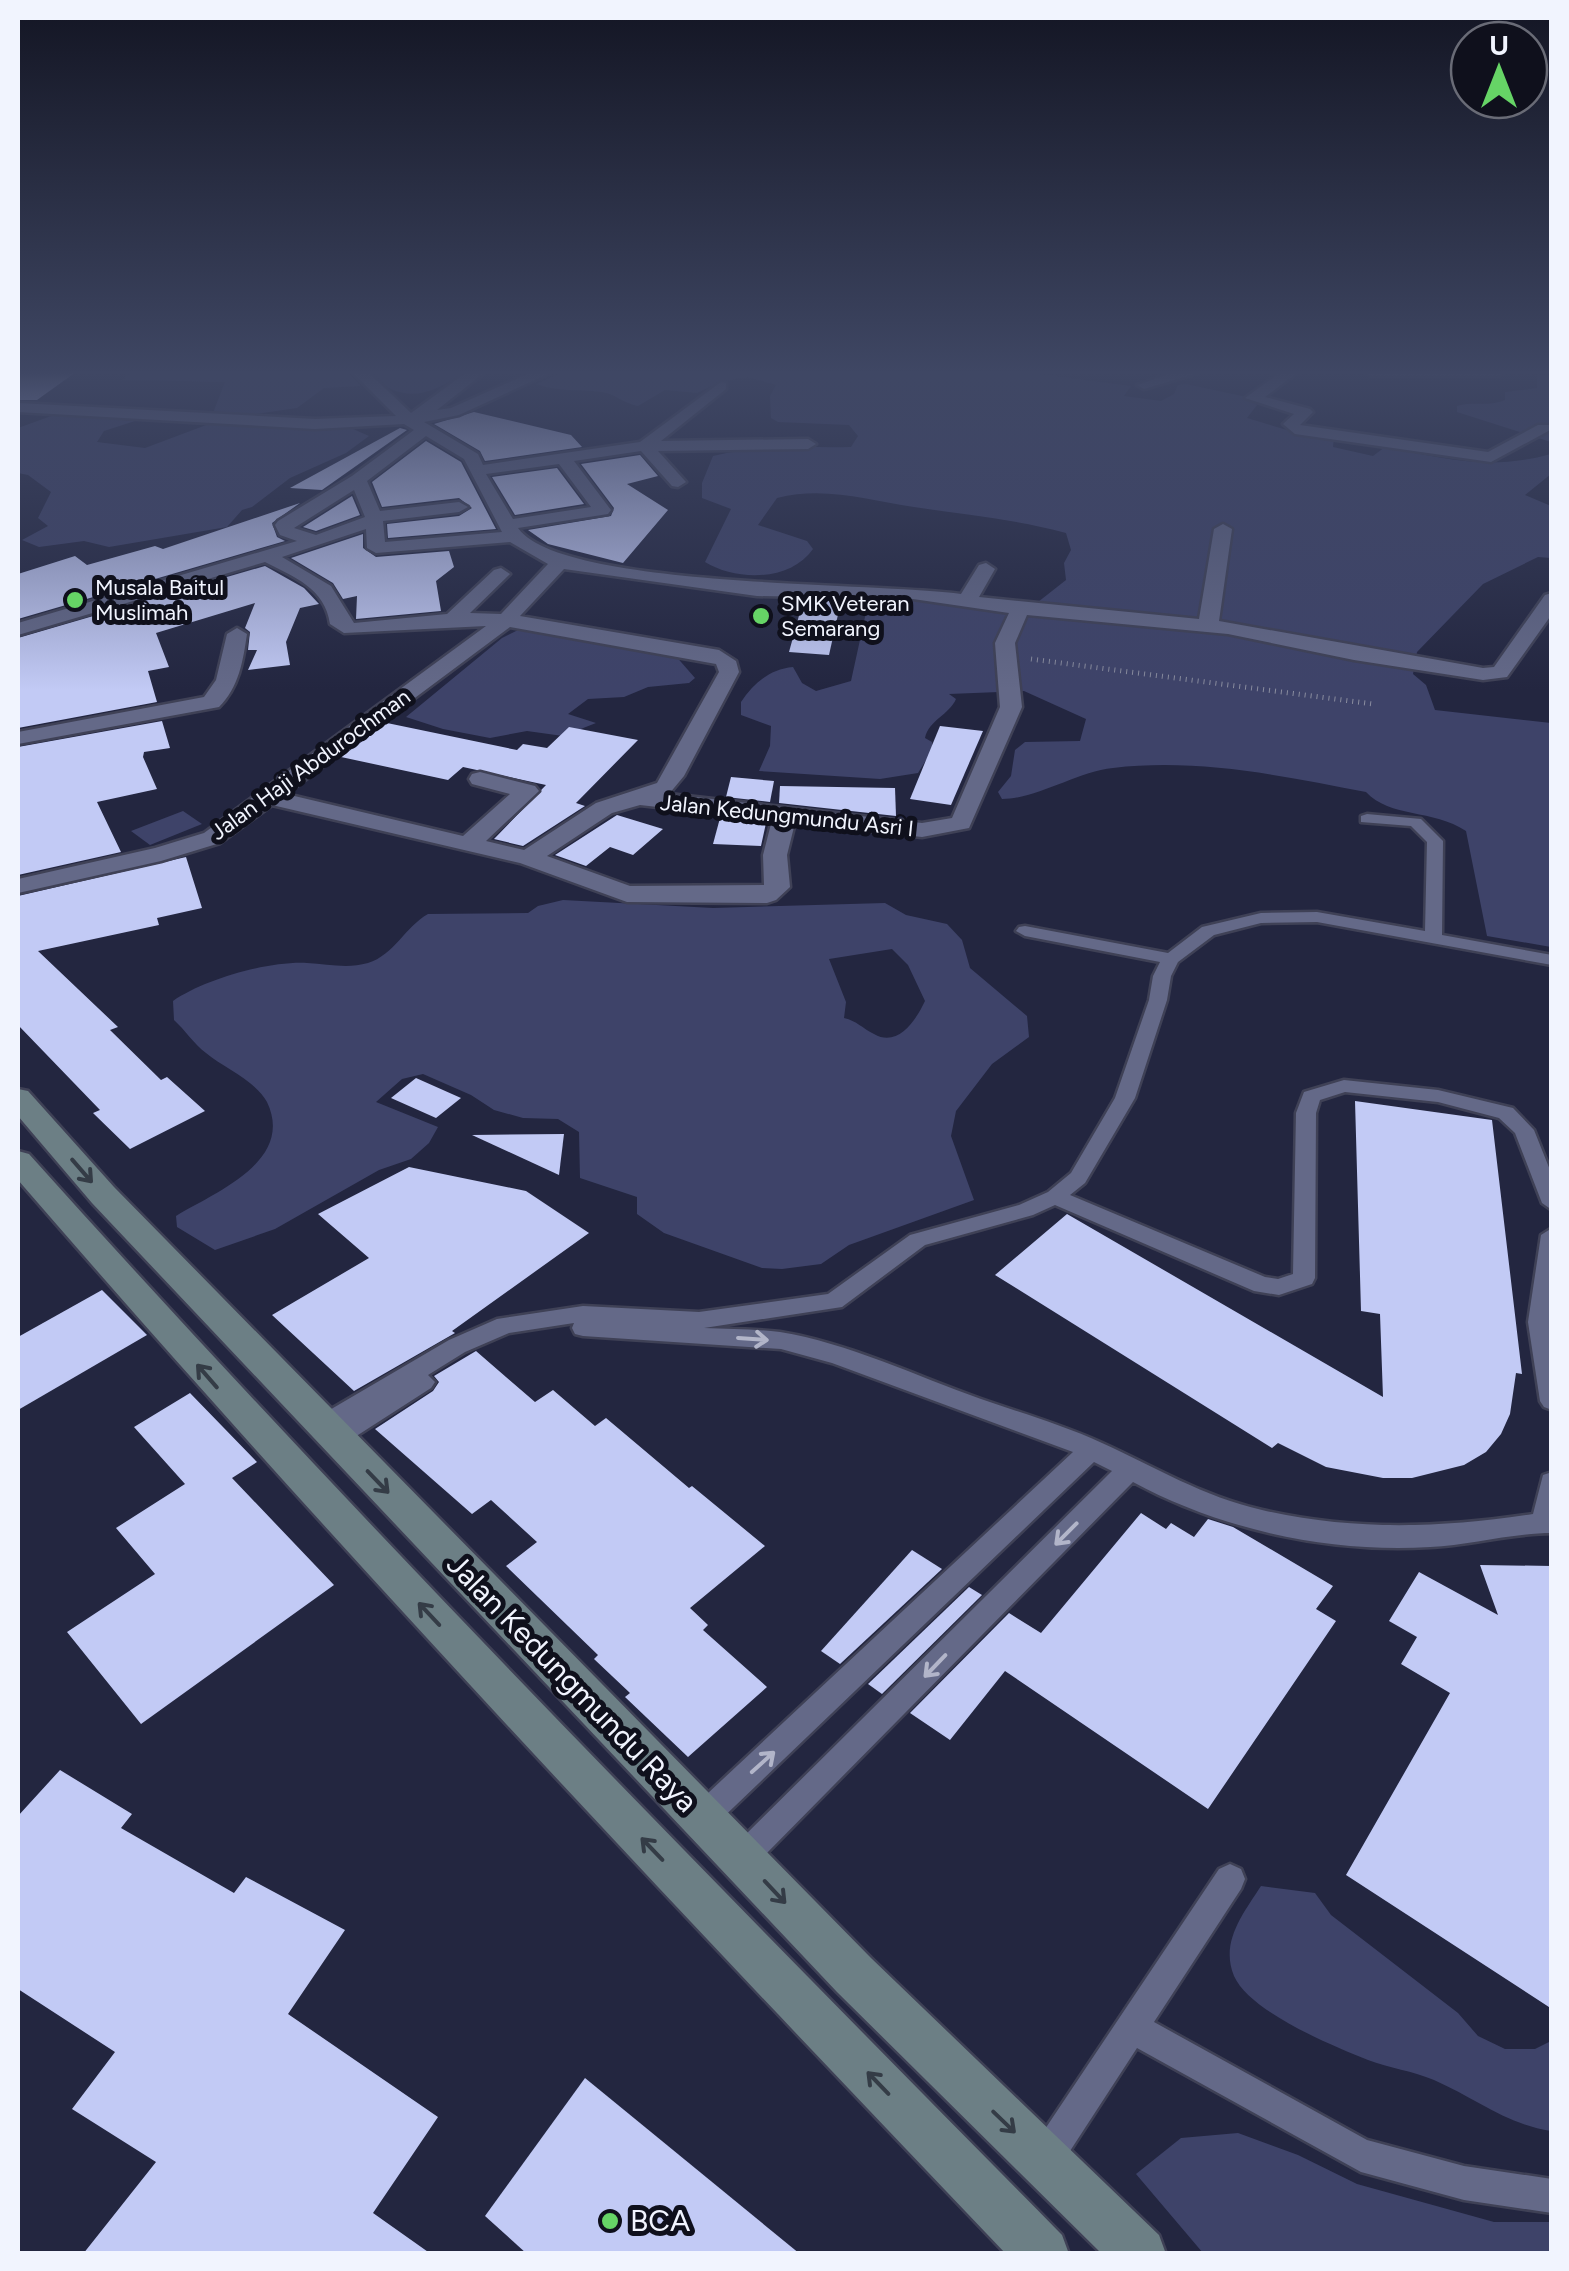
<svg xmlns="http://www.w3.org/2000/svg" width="1569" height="2271" font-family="Figtree,sans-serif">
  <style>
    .green { fill: #3e4369; fill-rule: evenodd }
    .building { fill: #c2caf5 }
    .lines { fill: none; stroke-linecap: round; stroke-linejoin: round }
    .lane-casing { stroke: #3f4156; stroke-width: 5 }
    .street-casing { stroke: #3f4156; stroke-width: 5 }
    .secondary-casing { stroke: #3f4156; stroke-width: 5 }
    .path { stroke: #8a8d9f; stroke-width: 5; stroke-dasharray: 1 5; stroke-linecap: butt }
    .lane { fill: #646988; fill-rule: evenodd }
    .street { fill: #646988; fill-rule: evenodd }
    .secondary { fill: #6c7f85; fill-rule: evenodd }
    .oneway { stroke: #343c46 }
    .oneway2 { stroke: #b2b5c9 }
    .poi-dot { fill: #66d466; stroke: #0f101c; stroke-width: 4 }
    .labels { text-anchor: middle; stroke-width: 10; stroke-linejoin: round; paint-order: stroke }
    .far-poi-label { font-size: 22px; fill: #f1f4fe; stroke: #0f101c; text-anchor: start }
    .far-street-label { font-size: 22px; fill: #f1f4fe; stroke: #0f101c }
    .near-street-label { font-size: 30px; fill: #f1f4fe; stroke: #0f101c }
    .near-poi-label { font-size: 30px; fill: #f1f4fe; stroke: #0f101c; text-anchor: start }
  </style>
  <rect width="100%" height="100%" fill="#232640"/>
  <!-- green -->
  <g class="green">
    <path d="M130,372H347L361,386L324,388L297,408L249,415L213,413L225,382L123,380Z"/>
    <path d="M365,372H466C425,397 405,405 365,372Z"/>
    <path d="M563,372H1025L1131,386L1124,396L1161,401L1174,394L1178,385L1186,384L1242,396L1257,405L1247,418L1297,433L1334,437L1333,447L1373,456L1385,447C1447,459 1489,471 1551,454V474L1525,495L1551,506V558L1538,557L1483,584L1417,652L1413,674L1426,685L1435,710L1551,723V947L1487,936L1466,831C1433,809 1390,818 1366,792C1282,776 1199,758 1113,768C1076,772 1037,799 1002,799L998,792L1011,776L1015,750L1025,742L1080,741L1086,719L1024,691L949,694L956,699C949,715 929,720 925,738L932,742L933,749L918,773L880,779L759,771L770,746L771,726L741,715V702C754,683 770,669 793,667L802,683L816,691L851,681L870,594L1011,610L1038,602L1066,580L1064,563L1071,550L1066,533C1015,519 966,515 914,507C867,500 825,486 777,498L758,525L807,541L813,549C790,582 736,581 705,562L731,509L702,498V483L713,456C757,444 805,448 851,447L858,436L849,425L778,422L771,418L770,396L776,385L748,377L722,381L697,393L665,390L638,406C624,404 614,393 601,392C579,389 558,392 536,384Z"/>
    <path d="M1537,375H1551V442L1457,412V406C1473,401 1489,407 1505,400V392L1537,388Z"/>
    <path d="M54,415L135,421L104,431L97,442L145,448L209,424L353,429L369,436L346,453L290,478L252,507L242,510L227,527L109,547L84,541L39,547L22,540L48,526L38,518L51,492L28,475L18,473V428Z"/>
    <path d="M522,628L619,648L674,654L695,678L689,683L648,687L624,697L588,699L568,714L596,723L563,736L527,731L490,738L443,729L406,717L502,638Z"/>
    <path d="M183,811L202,824L150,845L131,831Z"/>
    <path d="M563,900L713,908L885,903L906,915L947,924L962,940L970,968L1027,1016L1029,1037L992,1064L956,1111L951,1136L974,1200L849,1245L821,1264L782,1269L762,1268L664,1233L637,1214V1197L580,1178L579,1132L558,1119L523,1118L494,1110L471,1095L423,1074L402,1079L376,1102L438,1127L429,1143L411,1159L379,1170L275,1229L215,1250L177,1227L176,1216C216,1192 295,1161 267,1102C256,1081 224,1068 206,1053C194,1044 185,1030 174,1020L173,1001C205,979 268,961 307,963C328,964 347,969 368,963C394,955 405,927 428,914L528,913L538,906ZM892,949L908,965L925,1001C916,1020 898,1048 874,1034C862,1028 857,1021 844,1018L846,1002L829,959Z"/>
    <path d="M1261,1886L1315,1893L1331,1915L1458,2013L1478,2036L1505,2049H1535L1551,2041V2131C1506,2124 1475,2098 1434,2080C1413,2071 1389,2068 1368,2060C1333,2046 1250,2012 1234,1976C1220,1942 1243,1914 1261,1886Z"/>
    <path d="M1238,2133L1298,2155L1357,2184L1494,2222H1551V2253H1203L1136,2174L1181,2138Z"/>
  </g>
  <!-- building -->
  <g class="building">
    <path d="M18,372H76L37,400H18Z"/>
    <path d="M474,412L571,435L582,447L485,461L480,451L434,424Z"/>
    <path d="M400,428L407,430L322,490L290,488Z"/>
    <path d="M426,441L461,462L496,529L388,538L387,524L459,516L472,508L459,498L382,507L372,482Z"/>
    <path d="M640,455L658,476L627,484L668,510L623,563L548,544L528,530L611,516L614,508L581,464Z"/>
    <path d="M557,468L584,504L515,515L492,477Z"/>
    <path d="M352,496L360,515L316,531L303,527Z"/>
    <path d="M300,503L272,523L277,537L285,541L18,619V574L75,556L87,565L155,546L163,549Z"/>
    <path d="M363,534V548L376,557L449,551L454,567L436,581L441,611L356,619L357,596L343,599L333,583L291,558Z"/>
    <path d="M265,566L304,588L319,604L300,608L286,642L290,665L248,670L257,650H248L250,632L245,628L255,603L156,633L169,667L148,671L157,702L18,728V638Z"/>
    <path d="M803,601H841L829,655L789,652Z"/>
    <path d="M162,721L170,748L144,752L143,757L157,789L97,802L121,852L18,875V747Z"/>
    <path d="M387,723L517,750L523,744L547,748L569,727L638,740L576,803L585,806L523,846L494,839L546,785L463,767L448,780L341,757Z"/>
    <path d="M940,726L983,731L951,805L910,799Z"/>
    <path d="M731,777L774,781L770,802L726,797Z"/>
    <path d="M780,786L895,788L896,816L779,803Z"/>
    <path d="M617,815L663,829L633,855L610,847L586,866L555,855Z"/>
    <path d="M720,818L766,823L761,846L713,844Z"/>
    <path d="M186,857L202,908L157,918L159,925L38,951L118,1027L110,1030L161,1080L167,1077L205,1111L130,1149L93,1113L100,1110L18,1025V896Z"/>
    <path d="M416,1078L461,1098L436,1118L391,1098Z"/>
    <path d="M1355,1101L1492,1120L1522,1374L1516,1373L1510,1414L1501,1434L1486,1452L1464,1465L1412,1478H1383L1326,1467L1278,1443L1272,1448L995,1275L1067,1214L1383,1397L1380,1314L1361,1311Z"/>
    <path d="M564,1134L559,1175L472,1135Z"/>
    <path d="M409,1167L526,1191L589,1233L452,1331L455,1333L354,1391L272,1315L369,1258L318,1214Z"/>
    <path d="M102,1290L147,1335L18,1410V1337Z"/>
    <path d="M476,1351L535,1402L553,1390L595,1426L606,1418L689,1488L692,1486L765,1546L690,1608L708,1625L703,1630L767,1687L688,1757L625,1697L630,1693L594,1659L598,1655L506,1566L537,1542L491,1500L472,1514L375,1429L433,1391L439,1382L434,1376Z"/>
    <path d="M190,1393L257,1462L232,1478L334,1585L141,1724L67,1632L155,1574L116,1528L185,1484L134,1427Z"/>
    <path d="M1141,1513L1166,1529L1171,1523L1194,1537L1208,1519L1233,1527L1333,1586L1316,1609L1336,1621L1208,1809L1005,1671L950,1740L910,1713L1009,1613L1041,1633Z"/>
    <path d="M912,1550L942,1569L840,1664L821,1651Z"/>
    <path d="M1480,1565L1552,1566V2009L1346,1875L1450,1693L1401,1664L1417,1637L1389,1621L1419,1572L1498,1615Z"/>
    <path d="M969,1587L982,1595L882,1694L868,1684Z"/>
    <path d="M60,1770L132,1814L121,1828L234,1893L246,1877L345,1930L288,2014L438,2117L373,2213L431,2254H83L156,2162L72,2109L115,2052L18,1989V1816Z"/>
    <path d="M585,2078L800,2254H527L485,2216Z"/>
  </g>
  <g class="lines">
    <defs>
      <g id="lane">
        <path d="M1367,814L1421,819L1443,841L1442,935L1552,955V965L1317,922L1261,923L1214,935L1178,962L1171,976L1167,1000L1135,1098L1085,1183L1070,1195L1265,1277L1278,1279L1293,1274L1296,1113L1304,1092L1344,1080L1438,1090L1513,1108L1534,1130L1552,1175V1210L1542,1203L1515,1133L1499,1118L1438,1102L1345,1092L1320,1100L1316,1113L1315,1278L1312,1284L1279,1295L1254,1291L1055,1205L1033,1215L925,1245L842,1307L704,1328C729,1329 755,1329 780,1332C848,1343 916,1376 981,1399C1021,1413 1063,1425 1102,1443C1155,1467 1204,1497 1262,1510C1352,1531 1442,1528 1533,1514L1543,1475L1552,1472V1533C1512,1533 1470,1545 1430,1547C1329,1553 1222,1530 1133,1482L753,1867L743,1871L733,1867L728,1857L733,1847L1112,1471L1094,1462L712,1828L702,1832L692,1828L687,1818L692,1808L1073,1452L832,1363L781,1349L583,1336L575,1334L572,1328L574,1323L509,1333L465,1352L428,1375L435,1382L431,1388L344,1444L336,1446L328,1444L326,1434L316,1432L312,1425L316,1418L449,1340L497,1319L583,1306L699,1312L828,1294L910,1235L1019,1205L1048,1192L1071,1173L1115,1098L1149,1000L1153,976L1160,962L1025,936L1016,931L1019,927L1025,926L1168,953L1202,927L1261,913L1317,912L1425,931L1427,842L1411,826L1361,822V816Z"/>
        <path d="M1552,1228V1410L1544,1407L1540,1401L1528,1322L1541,1235Z"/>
        <path d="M1230,1864L1241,1869L1245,1879L1241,1889L1154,2022L1367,2140L1464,2166L1552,2179V2213L1464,2200L1361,2172L1137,2048L1057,2171L1045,2176L1033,2171L1028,2159L1033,2147L1219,1869Z"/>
      </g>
      <g id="street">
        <path d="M352,372H368L411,413L467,372H485L437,410L451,408L532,372H552L459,415L424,422L478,454L483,465L640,442L721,382L726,383V389L661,441L808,439L816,444L808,449L658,451L686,482L678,487L672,486L641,451L574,461L611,510L608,514L518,528C561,589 879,582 961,594L979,565L986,563L995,569L979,597L1199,619L1214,529L1223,524L1232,529L1219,621L1483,668L1494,667L1545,595L1552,593V614L1507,677L1483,680L1354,660L1228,634L1027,615L1015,643L1022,707L969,828L922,837L795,823L787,855L790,887L776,900L767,903L627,902L520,863L272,805L220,843L161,861L18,893V879L155,848L204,833L486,626L344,633L330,624C325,588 294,577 265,562L18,635V623L297,541L280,535L275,525L278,521L352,476L414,430L404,424L315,429L18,412V403L315,419L396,416ZM426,436L464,459L502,532L385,542L383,521L459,512L468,507L459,502L380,511L367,481ZM559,464L591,507L513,519L486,474ZM354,490L365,517L316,535L294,528ZM366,529L367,548L376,553L510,542L548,564L501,614L470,613L510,574L501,568L494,570L447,614L354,623L331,586L282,557ZM564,569L757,596L913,599L1009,613L995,643L1000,707L952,818L922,823L669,794L684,776L739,672L736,661L719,650L520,616ZM510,627L716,664L719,672L657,783L596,803L524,850L486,841L539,791L535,786L480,772L472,774L469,779L472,784L510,794L463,836L286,794ZM640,805L772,820L763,855L764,885L630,886L547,856L612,813Z"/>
        <path d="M1175,372H1201L1144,389L1137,385Z"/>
        <path d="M1281,372H1298L1265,397L1310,409L1313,412L1300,425L1488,452L1538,425H1550L1552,429L1491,462L1295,434L1283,424L1294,414L1245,398Z"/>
        <path d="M1365,372H1505L1498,376H1372Z"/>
        <path d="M237,628L247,634C243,661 239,687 219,707L18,744V732L204,697L216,680L227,634Z"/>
      </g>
      <g id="secondary">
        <path d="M18,1089L28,1091L114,1187L871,1958L1159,2235L1166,2254H1102L837,1992L92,1203L18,1116Z"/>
        <path d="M18,1151L29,1154C362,1525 712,1880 1062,2235L1069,2254H1006C670,1902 336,1548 18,1180Z"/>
      </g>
    </defs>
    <!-- lane casing -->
    <use href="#lane" class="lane-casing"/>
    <!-- street casing -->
    <use href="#street" class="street-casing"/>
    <!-- secondary casing -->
    <use href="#secondary" class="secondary-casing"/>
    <!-- path -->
    <path class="path" d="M1031,659L1373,704"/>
    <!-- lane -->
    <use href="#lane" class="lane"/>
    <!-- street -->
    <use href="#street" class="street"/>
    <!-- secondary -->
    <use href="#secondary" class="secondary"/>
  </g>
  <!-- one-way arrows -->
  <defs><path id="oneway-shaft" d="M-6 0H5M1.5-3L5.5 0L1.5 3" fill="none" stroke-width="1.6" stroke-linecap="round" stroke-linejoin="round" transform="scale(2.5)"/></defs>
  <g class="oneway">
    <use href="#oneway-shaft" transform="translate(82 1171) rotate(49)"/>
    <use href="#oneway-shaft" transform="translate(207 1376) rotate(-131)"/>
    <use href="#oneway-shaft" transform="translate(378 1482) rotate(46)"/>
    <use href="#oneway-shaft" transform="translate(429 1614) rotate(-133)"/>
    <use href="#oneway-shaft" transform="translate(652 1849) rotate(-134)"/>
    <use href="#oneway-shaft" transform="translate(775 1892) rotate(47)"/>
    <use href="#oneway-shaft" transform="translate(878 2083) rotate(-134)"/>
    <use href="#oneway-shaft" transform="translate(1004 2122) rotate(44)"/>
  </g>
  <g class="oneway2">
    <use href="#oneway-shaft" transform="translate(753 1339) rotate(4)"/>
    <use href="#oneway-shaft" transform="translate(1066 1534) rotate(135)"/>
    <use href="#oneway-shaft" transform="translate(935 1666) rotate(134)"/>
    <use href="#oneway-shaft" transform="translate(763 1762) rotate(-42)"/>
  </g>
  <!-- sky -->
  <linearGradient id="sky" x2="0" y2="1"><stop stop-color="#131523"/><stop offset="0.54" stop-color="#3f4764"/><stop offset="1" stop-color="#3f4764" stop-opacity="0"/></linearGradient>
  <rect width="1569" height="690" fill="url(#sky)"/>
  <!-- markers -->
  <g class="poi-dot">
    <circle cx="75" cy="600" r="10"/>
    <circle cx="761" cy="616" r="10"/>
    <circle cx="610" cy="2221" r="10"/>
  </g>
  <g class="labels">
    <!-- far-poi labels -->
    <g class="far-poi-label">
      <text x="95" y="595">Musala Baitul<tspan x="95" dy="25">Muslimah</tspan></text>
      <text x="781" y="611">SMK Veteran<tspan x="781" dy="25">Semarang</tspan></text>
    </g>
    <!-- far-street labels -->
    <g class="far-street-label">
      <text transform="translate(310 764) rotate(-36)" y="8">Jalan Haji Abdurochman</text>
      <text transform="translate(787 815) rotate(6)" y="8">Jalan Kedungmundu Asri I</text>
    </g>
    <!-- near-street labels -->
    <g class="near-street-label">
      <text transform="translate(572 1683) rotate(46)" y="10">Jalan Kedungmundu Raya</text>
    </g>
    <!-- near-poi labels -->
    <g class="near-poi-label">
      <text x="630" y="2231">BCA</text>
    </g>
  </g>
  <!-- border -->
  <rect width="1569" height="2271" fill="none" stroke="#f1f4fe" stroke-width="40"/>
  <!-- north arrow -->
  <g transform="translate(1499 70)"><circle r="48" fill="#0f101c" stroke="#696b76" stroke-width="2.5"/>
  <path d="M0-8L18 38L0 25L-18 38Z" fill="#66d466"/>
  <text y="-15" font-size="28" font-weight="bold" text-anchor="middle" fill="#f1f4fe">U</text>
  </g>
</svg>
